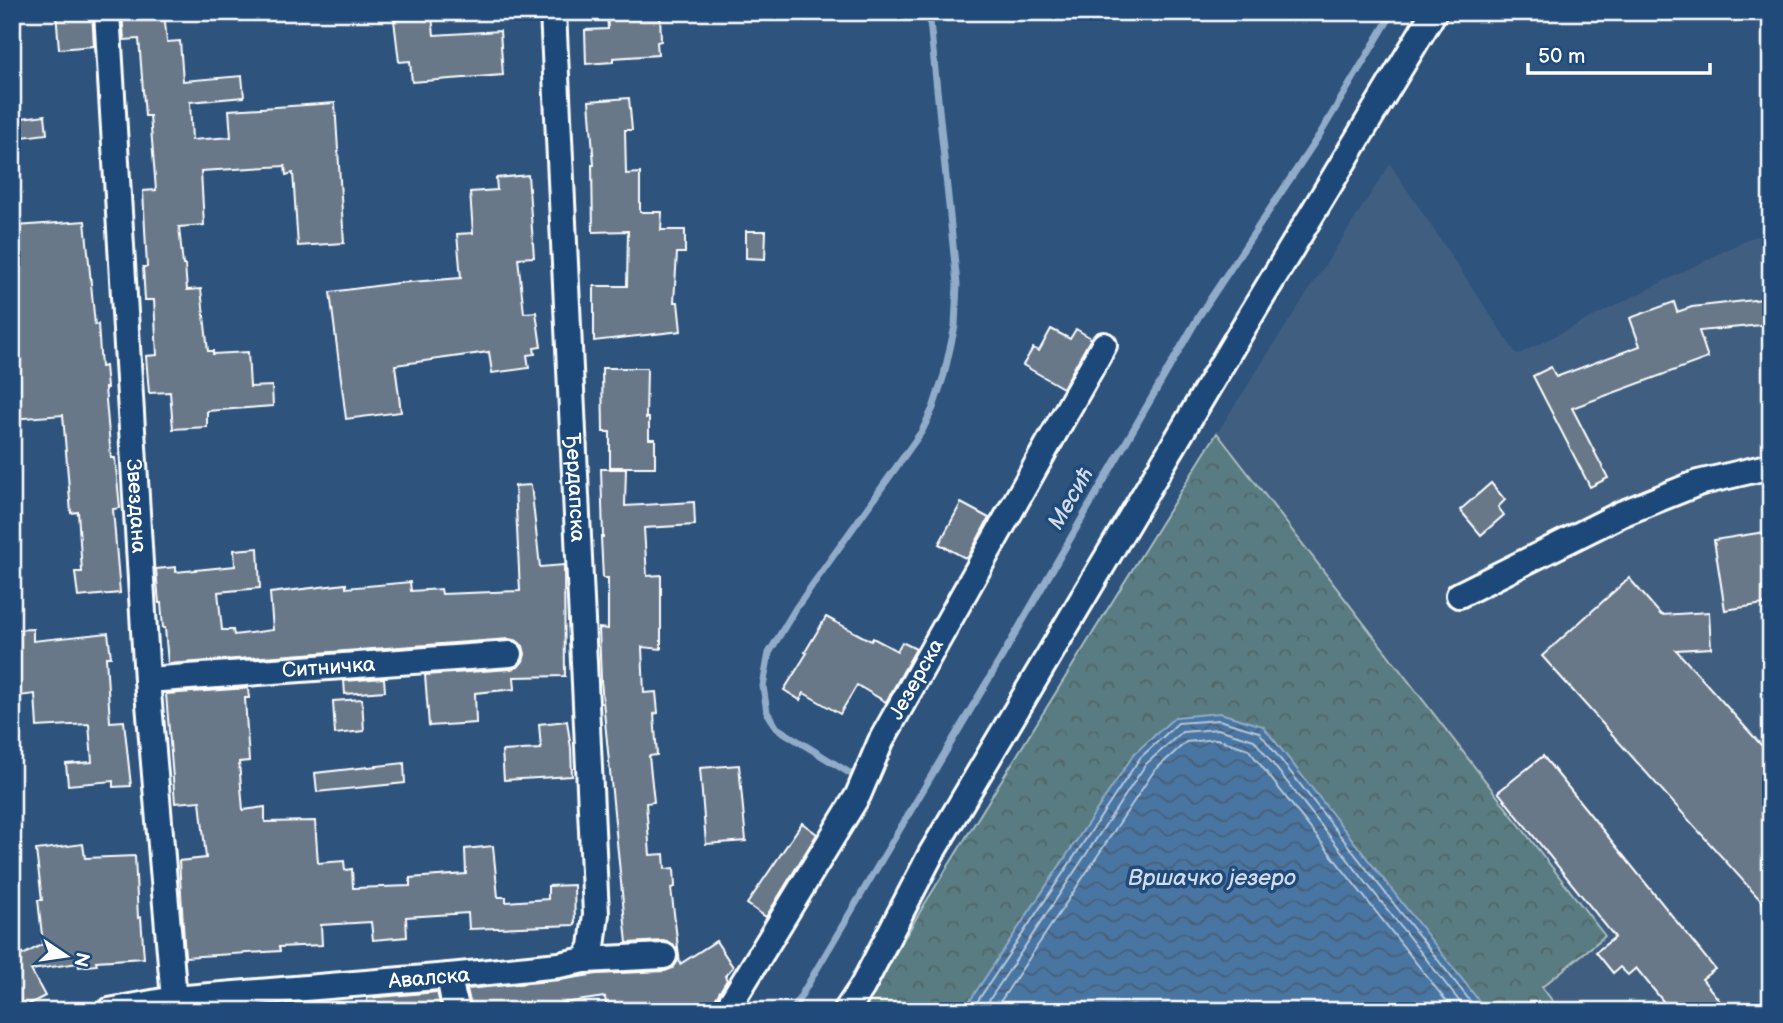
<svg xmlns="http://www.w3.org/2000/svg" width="1783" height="1023" font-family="'Balsamiq Sans',sans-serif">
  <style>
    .built { fill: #405e80 }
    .park { fill: url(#park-crowns); stroke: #acbec0; stroke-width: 2 }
    .water { fill: url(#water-waves); stroke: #91acc8; stroke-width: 2 }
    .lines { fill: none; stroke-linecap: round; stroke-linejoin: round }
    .shore { stroke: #b6c8da; stroke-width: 2 }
    .stream { stroke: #91acc8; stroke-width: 7 }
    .building { fill: #697888; stroke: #fff; stroke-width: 2 }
    .minor-casing { stroke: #fff; stroke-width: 30 }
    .minor { stroke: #1f4a7a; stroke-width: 24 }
    .labels { text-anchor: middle; stroke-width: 7; stroke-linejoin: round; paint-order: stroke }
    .street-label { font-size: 21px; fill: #fff; stroke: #1f4a7a }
    .water-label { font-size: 23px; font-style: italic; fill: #d1dce8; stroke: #1f4a7a }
  </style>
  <defs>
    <pattern id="park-crowns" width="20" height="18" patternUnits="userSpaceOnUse" patternTransform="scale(1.75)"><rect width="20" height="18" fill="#587c81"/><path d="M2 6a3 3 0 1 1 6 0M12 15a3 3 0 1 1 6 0" fill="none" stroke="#526466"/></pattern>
    <pattern id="water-waves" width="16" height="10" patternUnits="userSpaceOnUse" patternTransform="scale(1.75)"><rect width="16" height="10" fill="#4875a3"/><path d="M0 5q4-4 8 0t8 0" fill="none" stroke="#4a5e73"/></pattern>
  </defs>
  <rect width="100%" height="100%" fill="#2e537d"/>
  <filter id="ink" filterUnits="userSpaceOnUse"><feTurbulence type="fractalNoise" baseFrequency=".0143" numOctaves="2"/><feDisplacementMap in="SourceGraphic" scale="14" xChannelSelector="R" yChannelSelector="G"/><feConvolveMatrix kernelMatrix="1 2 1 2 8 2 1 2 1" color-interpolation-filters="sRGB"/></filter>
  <g filter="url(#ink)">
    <!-- built -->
    <path class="built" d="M1390,164L1517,355L1748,239L1771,231V1011H1560L1542,987L1605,936L1217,433Z"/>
    <!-- park -->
    <path class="park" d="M1217,433L1605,936L1542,987L1560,1011H862L924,905Z"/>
    <!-- water -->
    <path class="water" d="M1220,713L1263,726L1487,1011H963L1134,754L1175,717Z"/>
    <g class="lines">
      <!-- shore -->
      <g class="shore">
        <path d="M971,1011L1140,758L1178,723L1219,720L1259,732L1478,1011"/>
        <path d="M982,1011L1146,764L1182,732L1218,729L1254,740L1467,1011"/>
        <path d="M994,1011L1154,771L1186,742L1217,739L1248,749L1454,1011"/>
      </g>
      <!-- stream -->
      <g class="stream">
        <path d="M856,777L777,728L767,712L763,686L769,653L796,608L922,431L933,408L944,375L955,326L957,284L929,12"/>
        <path d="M792,1011L1003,655L1199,316L1320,134L1393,12"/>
      </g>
    </g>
    <!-- building -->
    <g class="building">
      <path d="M56,12H92L94,46L59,49Z"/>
      <path d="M122,12H164L167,42L180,41L183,81L242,76L244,97L190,102L192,140L231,137L229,110L335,103L344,243L298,246L293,173L286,175L285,166L201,171L204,225L179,227L183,265H185L187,290L201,289L208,351H213V354L248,352L250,387L272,386L273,406L207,411V427L173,429L170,392L149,393L146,356L157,355L154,300H145L143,267H147L143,191L156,190L150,116H145L139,39L124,40Z"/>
      <path d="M607,12H660L661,41L657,42L658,55L613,58V62L586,64L585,30L608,29Z"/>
      <path d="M432,16L434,35L500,31L503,75L412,82L410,61L399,62L394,20Z"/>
      <path d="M629,98L632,130H625L626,174L640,173V212H662L661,230H685V253H677L674,302H678L681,331L594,341V286H627L628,231L593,232L592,165H594L589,101Z"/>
      <path d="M45,115L47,134L23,137L21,118Z"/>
      <path d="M528,175L534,257L518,258L524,313L536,312L541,347L534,348L535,354L527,355L529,368L492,373L489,352L395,365L401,412L346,419L330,292L398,283L461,278L457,234L473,233L470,192L497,190L496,178Z"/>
      <path d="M85,221L95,325L98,324L101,367L105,366L107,388H105L111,458H115L120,508L113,509L120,593L78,597L75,572H82L78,512L71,513L63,415L12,419V355L19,354L12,282V260L20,259L17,226Z"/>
      <path d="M746,231H766L765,259L746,258Z"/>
      <path d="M1771,298V324L1699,331L1708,358L1572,408L1608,478L1590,487L1533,376L1551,367L1556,377L1640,346L1630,318L1674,302L1677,312L1692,307Z"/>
      <path d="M1051,329L1070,339L1076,329L1091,338L1063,388L1023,365L1033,348L1039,351Z"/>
      <path d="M602,368H647L646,418H649V439H655V467H610V432H603Z"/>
      <path d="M601,469H626L625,506L694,502L695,525L644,528L647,576L661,575V649L642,647L644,693L656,692L658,713L654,714L657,755L649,756L654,802L646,803L650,855L664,854L665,869L674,868L675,887L671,888L680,964L716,941L733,967L725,976L727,980L713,1003L711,1011H607L605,997L563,1003L564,1011H472L467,989L560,980L597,974L665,971L673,968L677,962L679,955L677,949L670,943L663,941L627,943L601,681L599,628L608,629V578H603L601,537H603Z"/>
      <path d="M1491,483L1505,500L1498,507L1504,515L1481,535L1460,510Z"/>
      <path d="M531,485L540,567L564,565L565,676L514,677L515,689L475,693L476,723L429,726L425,675L511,669L518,667L523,661L525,654L523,646L517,641L509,639L168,664L165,628H163L161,603H159L156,569L176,567V572L235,566L234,550L258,548L260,588L218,592L222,630H233L234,635L273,630L270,593L346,584V588L410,582L411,591L441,589L442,594L520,591L515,486Z"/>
      <path d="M961,503L989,518L967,559L939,544Z"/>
      <path d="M1771,531V603L1725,610L1714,540Z"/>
      <path d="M1629,578L1661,615L1709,612L1711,648L1676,650L1771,756V912L1542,656Z"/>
      <path d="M826,617L871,641L873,638L897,651L902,642L916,649L886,702L857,685L840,714L804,693L800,700L784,690L807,653L805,652Z"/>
      <path d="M33,629V641L108,633L111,657H106L110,722L124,721L131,786L113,787V781L68,785L66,764L92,762L89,724L37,727L35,694L19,696L13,630Z"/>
      <path d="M384,678L385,691L345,694L344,681Z"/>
      <path d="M248,688L249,698H245L249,761L239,762L243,810L265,807V822L315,821L318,863L344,861L345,870L352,869L353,888L410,886V878L466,874L465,849L493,846L498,897H506V902L548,899V886L574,885L575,925L469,929L468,913L406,917L407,937L373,940L371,922L321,925L322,945L279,947L280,951L185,957L179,861L206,858L200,801L175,803L166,694Z"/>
      <path d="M362,699L364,731L335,734L333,701Z"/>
      <path d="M567,721L571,748L572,776L504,780L502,751L541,749L539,724Z"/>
      <path d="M1543,756L1715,969L1702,979L1728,1011H1671L1636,968L1628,975L1620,967L1613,973L1596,952L1615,937L1498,792Z"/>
      <path d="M404,763L405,783L317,792L315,773Z"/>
      <path d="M739,765L746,841L706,844L700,768Z"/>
      <path d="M802,823L817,834L766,917L747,904Z"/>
      <path d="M83,844L85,858L135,856L138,918L141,917L144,958L96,961L97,965L79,967L78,963L31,970L45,996L16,1011H12V934L23,955L43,944L38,900H42L36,850Z"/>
      <path d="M437,992L442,1011H367V998Z"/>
    </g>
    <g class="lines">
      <defs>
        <g id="minor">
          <path id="s1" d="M107,12L147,680L174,999"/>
          <path id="s2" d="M553,12L596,914L592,947L585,960"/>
          <path d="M1459,595L1621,514L1698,483L1771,466"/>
          <path id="s3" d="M147,680L510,654"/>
          <path d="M449,976L453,997L458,1011"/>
          <path id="s4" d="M109,1011L174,999L449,976L559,965L585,960L664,956"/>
          <path id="s5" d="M726,1011L858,795L881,741L1104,345"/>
          <path d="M846,1011L862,987L931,854L1242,330L1434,12"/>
        </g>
      </defs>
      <!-- minor casing -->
      <use href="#minor" class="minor-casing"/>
      <!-- minor -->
      <use href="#minor" class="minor"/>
    </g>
  </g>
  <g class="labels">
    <!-- street labels -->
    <g class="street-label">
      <text dy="7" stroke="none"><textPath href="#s2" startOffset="476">Ђердапска</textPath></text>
      <text dy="7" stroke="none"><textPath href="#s1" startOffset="495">Звездана</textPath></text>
      <text dy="7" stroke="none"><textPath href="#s3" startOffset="182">Ситничка</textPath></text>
      <text dy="7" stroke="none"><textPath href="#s5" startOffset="383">Језерска</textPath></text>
      <text dy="7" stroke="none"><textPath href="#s4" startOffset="322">Авалска</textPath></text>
    </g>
    <!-- water labels -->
    <g class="water-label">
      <text transform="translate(1070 498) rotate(-60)" y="8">Месић</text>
      <text x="1212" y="885">Вршачко језеро</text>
    </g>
  </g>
  <!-- margin -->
  <rect width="1783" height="1023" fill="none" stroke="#1f4a7a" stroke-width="42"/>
  <rect x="21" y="21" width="1741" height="981" fill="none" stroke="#fff" stroke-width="2.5" filter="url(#ink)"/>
  <!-- north arrow -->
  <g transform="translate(66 956) rotate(103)" stroke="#1f4a7a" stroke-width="5" paint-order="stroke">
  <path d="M0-5L12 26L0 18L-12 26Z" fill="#ffffff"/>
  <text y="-10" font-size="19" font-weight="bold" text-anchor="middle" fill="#ffffff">N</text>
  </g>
  <!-- scale -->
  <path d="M1528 63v10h182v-10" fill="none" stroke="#ffffff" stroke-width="3.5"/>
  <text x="1538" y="63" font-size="21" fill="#ffffff" stroke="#1f4a7a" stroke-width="5" paint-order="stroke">50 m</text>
</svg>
